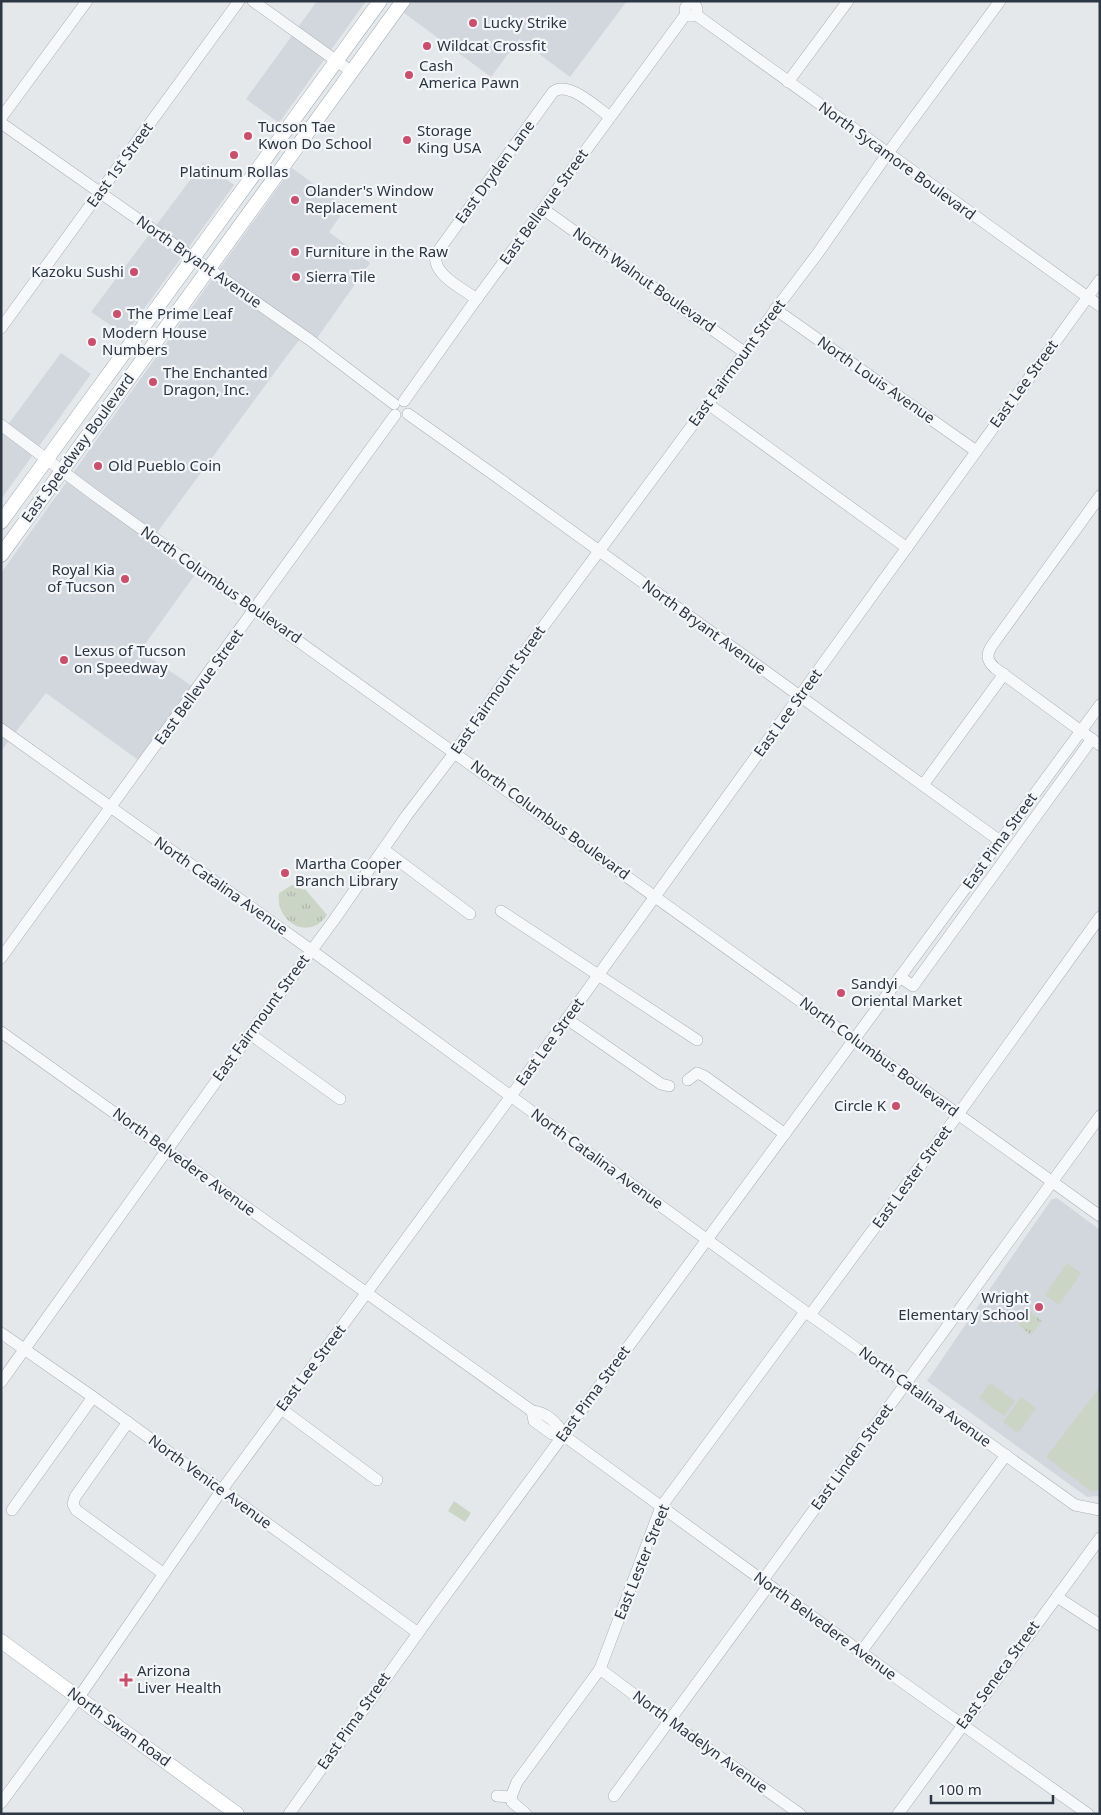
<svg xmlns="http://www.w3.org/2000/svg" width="1101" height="1815" font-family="'Noto Sans',sans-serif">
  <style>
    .built { fill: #d2d7dd }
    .grass { fill: #cbd5c6 }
    .park { fill: url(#park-tufts) }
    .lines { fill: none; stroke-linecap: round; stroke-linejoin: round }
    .minor-casing { stroke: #a9afb5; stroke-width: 12 }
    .major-casing { stroke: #a4adb7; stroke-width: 15 }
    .minor { stroke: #f7f8fa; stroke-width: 11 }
    .major { stroke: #fff; stroke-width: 14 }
    .poi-dot { fill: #c9506d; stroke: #f4f6f9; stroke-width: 2 }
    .labels { text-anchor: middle; stroke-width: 4.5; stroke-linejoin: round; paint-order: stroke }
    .poi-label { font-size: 15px; fill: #2c3743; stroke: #f4f6f9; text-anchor: start }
    .street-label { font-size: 15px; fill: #2c3743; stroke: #f4f6f9 }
  </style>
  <defs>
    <pattern id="park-tufts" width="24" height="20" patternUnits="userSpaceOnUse" patternTransform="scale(1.25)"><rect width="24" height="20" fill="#cbd5c6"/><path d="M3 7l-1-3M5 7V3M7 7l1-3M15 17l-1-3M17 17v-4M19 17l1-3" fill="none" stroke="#aeb7ab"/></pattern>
  </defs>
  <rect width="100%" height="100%" fill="#e4e8eb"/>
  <!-- built -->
  <g class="built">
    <path d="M317,1H366L279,123L246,99Z"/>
    <path d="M412,1H627L570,77L519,39L491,77L404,13Z"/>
    <path d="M203,163L234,185L125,335L91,312Z"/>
    <path d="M292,168L346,208L329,232L370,263L317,338L307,331L292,349L150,542L194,576L140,651L192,686L138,760L46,693L1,751V573Z"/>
    <path d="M61,353L91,374L1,499V434Z"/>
    <path d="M1057,1198L1100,1230V1496L1087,1497L927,1381L1028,1233L1052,1199Z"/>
  </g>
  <!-- grass -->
  <g class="grass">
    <path d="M1067,1263L1081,1273L1059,1305L1045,1295Z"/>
    <path d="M990,1383L1015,1401L1004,1416L979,1398Z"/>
    <path d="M1100,1387V1489L1092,1492L1046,1457Z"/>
    <path d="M1021,1397L1036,1408L1018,1433L1003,1422Z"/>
    <path d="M454,1501L471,1513L465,1522L448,1511Z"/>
  </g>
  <!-- park -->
  <g class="park">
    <path d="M292,885L304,890L305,889L327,915C309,942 275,922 279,893Z"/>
    <path d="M1029,1311L1042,1321L1031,1335L1018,1325Z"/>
  </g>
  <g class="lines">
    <defs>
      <g id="minor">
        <path d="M253,1L352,72"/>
        <circle cx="691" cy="10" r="6"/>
        <path d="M695,14L1100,306"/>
        <path d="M788,82L848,1"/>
        <path d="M1,118L87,1"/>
        <path d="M1,123L310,340L394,404"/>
        <path d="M543,209L744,352"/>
        <path d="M477,299C463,289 431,274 436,254L553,92C568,80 596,107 610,117"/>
        <path d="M775,309L976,451"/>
        <path d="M1,328L239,1"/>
        <path d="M404,401L470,308L686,14"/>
        <path d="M708,404L907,548"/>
        <path d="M408,414L497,477L1000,841"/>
        <path d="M1,425L93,494L1100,1216"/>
        <path d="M1100,496L993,644C986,654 986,660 995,668L1100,745"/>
        <path d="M1,729L311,950L810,1315L1075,1505L1100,1510"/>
        <path d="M923,785L1004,674"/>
        <path d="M383,849L470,914"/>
        <path d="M501,911L697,1040"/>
        <path d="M1,958L395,415"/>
        <path d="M900,977L913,986L1092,739"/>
        <path d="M567,1019L661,1084L669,1086"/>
        <path d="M1,1032L532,1411"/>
        <path d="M250,1034L340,1099"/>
        <path d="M688,1080L697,1073L704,1076L785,1134"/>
        <path d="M810,1315L949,1127L1100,917"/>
        <path d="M1,1333L93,1397L418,1633"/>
        <path d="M1,1382L250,1034L334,920L407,815L455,752L534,639L708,404L781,302L818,253L888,153L1000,1"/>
        <path d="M280,1408L377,1480"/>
        <path d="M532,1411C546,1412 558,1423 563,1435L552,1434L534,1421Z"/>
        <path d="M128,1422L75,1497L73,1504L76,1510L164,1574"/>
        <path d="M563,1435L891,1674L1088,1814"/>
        <path d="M12,1510L93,1397"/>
        <path d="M763,1580L1100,1116"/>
        <path d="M1057,1597L1100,1625"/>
        <path d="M861,1652L1006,1455"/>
        <path d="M600,1669L669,1721L800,1814"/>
        <path d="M497,1796L511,1797"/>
        <path d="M614,1796L769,1585"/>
        <path d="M511,1797L517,1782L600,1669L661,1507L805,1312"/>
        <path d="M511,1797L512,1802L526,1814"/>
        <path d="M1,1803L79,1697L221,1491L511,1096L1100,280"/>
        <path d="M289,1814L431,1615L1100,705"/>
        <path d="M898,1814L1100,1538"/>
      </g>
      <g id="major">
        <path d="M1,522L380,1"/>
        <path d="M1,555L403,1"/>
        <path d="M1,1641L237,1814"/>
      </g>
    </defs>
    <!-- minor casing -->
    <use href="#minor" class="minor-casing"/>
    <!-- major casing -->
    <use href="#major" class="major-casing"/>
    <!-- minor -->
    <use href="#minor" class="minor"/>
    <!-- major -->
    <use href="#major" class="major"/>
  </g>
  <!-- markers -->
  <g class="poi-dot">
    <circle cx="473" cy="23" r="5"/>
    <circle cx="427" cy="46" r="5"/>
    <circle cx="409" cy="75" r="5"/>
    <circle cx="248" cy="136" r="5"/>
    <circle cx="407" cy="140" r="5"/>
    <circle cx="234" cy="155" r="5"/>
    <circle cx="295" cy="200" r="5"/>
    <circle cx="295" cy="252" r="5"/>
    <circle cx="134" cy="272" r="5"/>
    <circle cx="296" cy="277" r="5"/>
    <circle cx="117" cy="314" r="5"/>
    <circle cx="92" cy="342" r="5"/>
    <circle cx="153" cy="382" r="5"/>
    <circle cx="98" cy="466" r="5"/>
    <circle cx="125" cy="579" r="5"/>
    <circle cx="64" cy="660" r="5"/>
    <circle cx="285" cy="873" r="5"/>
    <circle cx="841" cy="993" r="5"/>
    <circle cx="896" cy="1106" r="5"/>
    <circle cx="1039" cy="1307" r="5"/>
    <path d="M123.5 1672.5h5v5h5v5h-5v5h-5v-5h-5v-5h5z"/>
  </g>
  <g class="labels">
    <!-- poi labels -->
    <g class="poi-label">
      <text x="483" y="28">Lucky Strike</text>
      <text x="437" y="51">Wildcat Crossfit</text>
      <text x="419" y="71">Cash<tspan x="419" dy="17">America Pawn</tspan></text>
      <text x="258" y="132">Tucson Tae<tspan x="258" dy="17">Kwon Do School</tspan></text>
      <text x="417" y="136">Storage<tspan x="417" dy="17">King USA</tspan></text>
      <text x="234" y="177" text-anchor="middle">Platinum Rollas</text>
      <text x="305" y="196">Olander's Window<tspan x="305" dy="17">Replacement</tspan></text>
      <text x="305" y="257">Furniture in the Raw</text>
      <text x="124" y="277" text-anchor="end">Kazoku Sushi</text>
      <text x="306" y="282">Sierra Tile</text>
      <text x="127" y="319">The Prime Leaf</text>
      <text x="102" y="338">Modern House<tspan x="102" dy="17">Numbers</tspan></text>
      <text x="163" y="378">The Enchanted<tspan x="163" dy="17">Dragon, Inc.</tspan></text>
      <text x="108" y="471">Old Pueblo Coin</text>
      <text x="115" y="575" text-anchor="end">Royal Kia<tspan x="115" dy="17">of Tucson</tspan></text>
      <text x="74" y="656">Lexus of Tucson<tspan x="74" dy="17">on Speedway</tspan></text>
      <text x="295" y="869">Martha Cooper<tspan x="295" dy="17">Branch Library</tspan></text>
      <text x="851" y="989">Sandyi<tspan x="851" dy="17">Oriental Market</tspan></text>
      <text x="886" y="1111" text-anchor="end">Circle K</text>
      <text x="1029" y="1303" text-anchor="end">Wright<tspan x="1029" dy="17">Elementary School</tspan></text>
      <text x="137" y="1676">Arizona<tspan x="137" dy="17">Liver Health</tspan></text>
    </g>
    <!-- street labels -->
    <g class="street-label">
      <text transform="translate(897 161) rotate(36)" y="5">North Sycamore Boulevard</text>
      <text transform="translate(120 165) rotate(-54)" y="5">East 1st Street</text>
      <text transform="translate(495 172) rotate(-54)" y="5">East Dryden Lane</text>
      <text transform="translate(544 207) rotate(-54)" y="5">East Bellevue Street</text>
      <text transform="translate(199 262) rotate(35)" y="5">North Bryant Avenue</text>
      <text transform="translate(644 280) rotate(35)" y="5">North Walnut Boulevard</text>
      <text transform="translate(737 363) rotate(-54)" y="5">East Fairmount Street</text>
      <text transform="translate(876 380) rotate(35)" y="5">North Louis Avenue</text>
      <text transform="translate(1024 384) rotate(-54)" y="5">East Lee Street</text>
      <text transform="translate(78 448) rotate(-54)" y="5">East Speedway Boulevard</text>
      <text transform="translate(221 585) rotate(35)" y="5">North Columbus Boulevard</text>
      <text transform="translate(704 627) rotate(36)" y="5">North Bryant Avenue</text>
      <text transform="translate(199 687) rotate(-54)" y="5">East Bellevue Street</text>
      <text transform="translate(498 690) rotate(-55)" y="5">East Fairmount Street</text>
      <text transform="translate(788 713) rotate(-54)" y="5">East Lee Street</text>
      <text transform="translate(550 820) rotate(36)" y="5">North Columbus Boulevard</text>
      <text transform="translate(1000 841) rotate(-54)" y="5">East Pima Street</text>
      <text transform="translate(221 886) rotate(35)" y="5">North Catalina Avenue</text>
      <text transform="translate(261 1018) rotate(-54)" y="5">East Fairmount Street</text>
      <text transform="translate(550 1042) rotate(-54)" y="5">East Lee Street</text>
      <text transform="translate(879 1057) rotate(36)" y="5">North Columbus Boulevard</text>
      <text transform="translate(597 1159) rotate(36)" y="5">North Catalina Avenue</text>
      <text transform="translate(184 1162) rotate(36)" y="5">North Belvedere Avenue</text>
      <text transform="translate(912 1177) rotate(-54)" y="5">East Lester Street</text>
      <text transform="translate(311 1368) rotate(-53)" y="5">East Lee Street</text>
      <text transform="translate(593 1394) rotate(-54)" y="5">East Pima Street</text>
      <text transform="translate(925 1397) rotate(36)" y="5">North Catalina Avenue</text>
      <text transform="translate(852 1457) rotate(-54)" y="5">East Linden Street</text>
      <text transform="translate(210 1482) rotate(36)" y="5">North Venice Avenue</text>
      <text transform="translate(642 1562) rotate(-68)" y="5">East Lester Street</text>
      <text transform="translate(825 1626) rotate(36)" y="5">North Belvedere Avenue</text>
      <text transform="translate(998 1675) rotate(-54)" y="5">East Seneca Street</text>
      <text transform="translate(354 1721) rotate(-55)" y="5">East Pima Street</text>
      <text transform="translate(119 1727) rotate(36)" y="5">North Swan Road</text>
      <text transform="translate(700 1742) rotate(36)" y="5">North Madelyn Avenue</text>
    </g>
  </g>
  <!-- border -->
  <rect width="1101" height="1815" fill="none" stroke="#2c3743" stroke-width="5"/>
  <!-- scale -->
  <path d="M931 1795v8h122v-8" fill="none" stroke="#2c3743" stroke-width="2.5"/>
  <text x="938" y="1795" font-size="15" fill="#2c3743" stroke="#f4f6f9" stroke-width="4" paint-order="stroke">100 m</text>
</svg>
